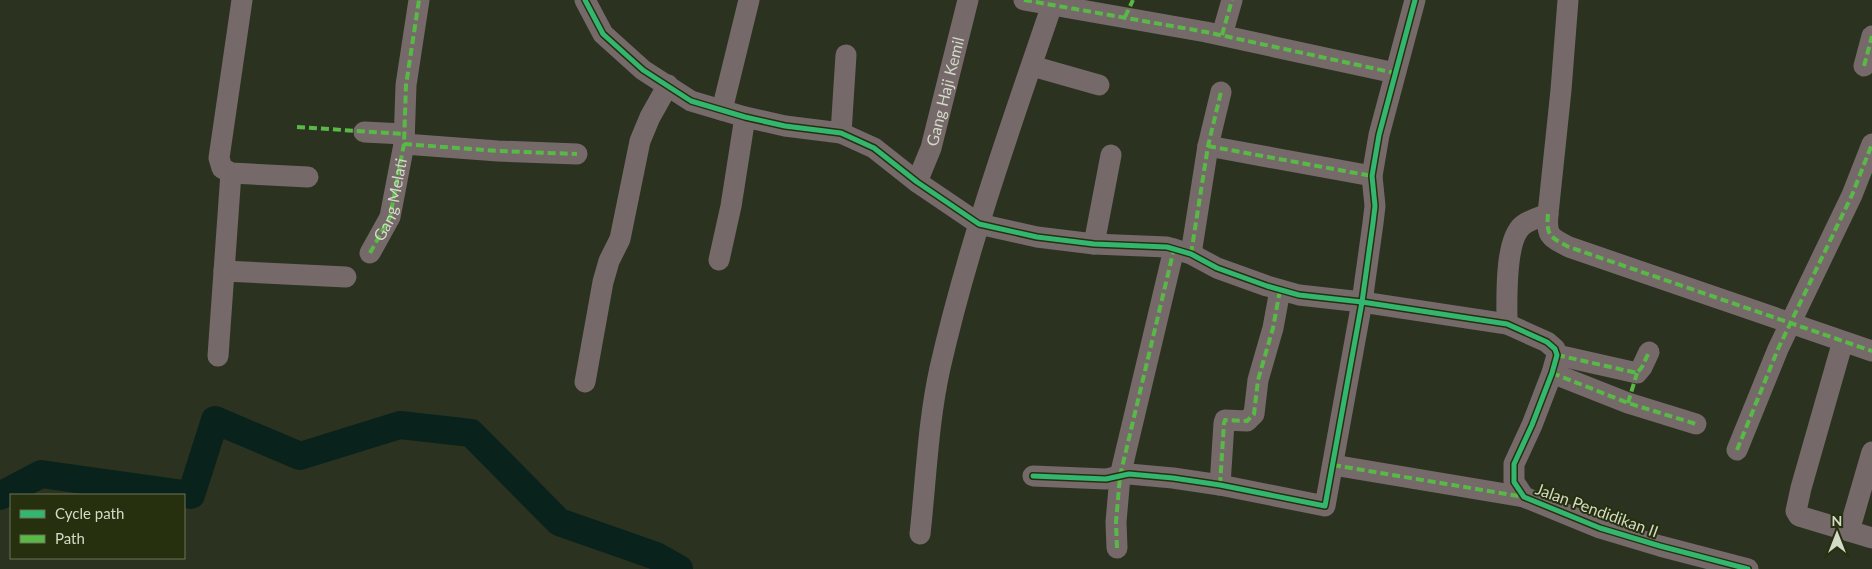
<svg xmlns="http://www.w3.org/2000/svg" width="1872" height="569" font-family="Lato,sans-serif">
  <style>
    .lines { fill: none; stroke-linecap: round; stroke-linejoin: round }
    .river { stroke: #09221c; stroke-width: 28 }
    .minor { stroke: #766969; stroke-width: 21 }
    .quiet { stroke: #58b947; stroke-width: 4; stroke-dasharray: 8 4; stroke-linecap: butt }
    .cycleway-casing { stroke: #26300e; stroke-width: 8 }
    .cycleway { stroke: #33b770; stroke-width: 5 }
    .labels { text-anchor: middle; stroke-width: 4; stroke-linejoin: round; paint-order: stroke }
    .street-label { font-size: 16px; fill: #d3dac7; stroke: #26300e }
  </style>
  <rect width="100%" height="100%" fill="#2c3220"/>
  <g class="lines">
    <!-- river -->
    <path class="river" d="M0,496L41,474L191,495L215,420L300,456L400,425L471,433L559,522L656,556L679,569"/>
    <!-- minor -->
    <g class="minor">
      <path d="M242,0L219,158L222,168L231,173L308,177"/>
      <path d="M585,0L603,34L643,70L691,101L745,117L785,126L841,133L874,148L917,182L979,224L1037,237L1094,244L1167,247L1191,254L1217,268L1267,286L1299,295L1362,302L1507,324L1547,342L1555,349L1557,355L1552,373L1532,425L1514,464V482L1524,497L1600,528L1660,546L1748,569"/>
      <path d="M1024,0L1206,32L1395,73"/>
      <path d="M1222,35L1232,0"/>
      <path d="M1032,66L1099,85"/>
      <path d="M1864,66L1872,36"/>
      <path d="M722,110L749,0"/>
      <path d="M364,132L404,134"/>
      <path d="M841,133L846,55"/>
      <path d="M404,144L498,151L577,154"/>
      <path d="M1208,146L1372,176"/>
      <path id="s1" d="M917,182L931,148L968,0"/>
      <path d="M1548,214C1546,236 1550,237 1569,247L1872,351"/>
      <path d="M1094,244L1111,155"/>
      <path d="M370,253L390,217L404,144L406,85L419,0"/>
      <path d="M1191,254L1208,146L1221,92"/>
      <path d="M719,260L731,206L745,117"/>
      <path d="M224,271L346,277"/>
      <path d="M1507,324C1507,301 1504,240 1523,225C1530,220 1540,217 1548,214L1561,90L1568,0"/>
      <path d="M1841,348L1801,488L1796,511L1799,516L1872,538"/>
      <path d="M1557,355L1637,373L1642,367L1649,352"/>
      <path d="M218,356L231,173"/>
      <path d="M1552,373L1628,403L1696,424"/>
      <path d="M585,382L603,282L609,261L620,239L640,141L650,117L668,85"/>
      <path d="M1737,450L1778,349L1852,195L1872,144"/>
      <path d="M1333,465L1524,497"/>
      <path d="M1033,476L1106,479L1129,474L1173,478L1220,485L1325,506L1362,302L1373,223L1375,206L1372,176L1379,135L1415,0"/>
      <path d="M1220,485L1224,423L1225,420L1247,421L1254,414L1258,380L1273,328L1280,290"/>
      <path d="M1849,531L1872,452"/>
      <path d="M920,534C926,480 928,422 940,368C968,245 1011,125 1052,5"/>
      <path d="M1117,548L1116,522L1120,476L1174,249"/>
    </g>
    <!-- quiet -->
    <g class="quiet">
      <path d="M1024,0L1206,32L1395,73"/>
      <path d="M1125,17L1133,0"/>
      <path d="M1222,35L1232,0"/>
      <path d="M1864,66L1872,36"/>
      <path d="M297,127L404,134"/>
      <path d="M404,144L498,151L577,154"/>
      <path d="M1208,146L1372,176"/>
      <path d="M1548,214C1546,236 1550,237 1569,247L1872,351"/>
      <path id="s2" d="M370,253L390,217L404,144L406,85L419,0"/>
      <path d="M1191,254L1208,146L1221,92"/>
      <path d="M1557,355L1637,373L1642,367L1649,352"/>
      <path d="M1552,373L1628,403L1696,424"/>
      <path d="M1628,403L1637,373"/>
      <path d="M1737,450L1778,349L1852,195L1872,144"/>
      <path d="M1333,465L1524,497"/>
      <path d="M1220,485L1224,423L1225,420L1247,421L1254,414L1258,380L1273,328L1280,290"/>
      <path d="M1117,548L1116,522L1120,476L1174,249"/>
    </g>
    <defs>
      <g id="cycleway">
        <path d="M585,0L603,34L643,70L691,101L745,117L785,126L841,133L874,148L917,182L979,224L1037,237L1094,244L1167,247L1191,254L1217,268L1267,286L1299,295L1362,302L1507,324L1547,342L1555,349L1557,355L1552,373L1532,425L1514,464V482L1524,497L1600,528L1660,546L1748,569"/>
        <path d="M1033,476L1106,479L1129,474L1173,478L1220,485L1325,506L1362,302L1373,223L1375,206L1372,176L1379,135L1415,0"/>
      </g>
    </defs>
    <!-- cycleway casing -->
    <use href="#cycleway" class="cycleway-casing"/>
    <!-- cycleway -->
    <use href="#cycleway" class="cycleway"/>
  </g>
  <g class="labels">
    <!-- street labels -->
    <g class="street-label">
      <text dy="6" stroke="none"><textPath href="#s1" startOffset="95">Gang Haji Kemil</textPath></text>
      <text dy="6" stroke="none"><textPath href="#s2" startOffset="58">Gang Melati</textPath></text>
      <text transform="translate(1597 510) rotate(20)" y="6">Jalan Pendidikan II</text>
    </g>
  </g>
  <!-- legend -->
  <rect x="10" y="494" width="175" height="65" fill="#26300e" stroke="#6b7458"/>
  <rect x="20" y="510" width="25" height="8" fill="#33b770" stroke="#6b7458"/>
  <text x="55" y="519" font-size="15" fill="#d3dac7">Cycle path</text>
  <rect x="20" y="535" width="25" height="8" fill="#58b947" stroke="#6b7458"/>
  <text x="55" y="544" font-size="15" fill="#d3dac7">Path</text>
  <!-- north arrow -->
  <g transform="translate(1837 534)" stroke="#26300e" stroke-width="4" paint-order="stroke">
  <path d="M0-4L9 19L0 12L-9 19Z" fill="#d3dac7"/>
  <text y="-8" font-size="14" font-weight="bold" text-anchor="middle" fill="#d3dac7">N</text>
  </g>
</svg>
